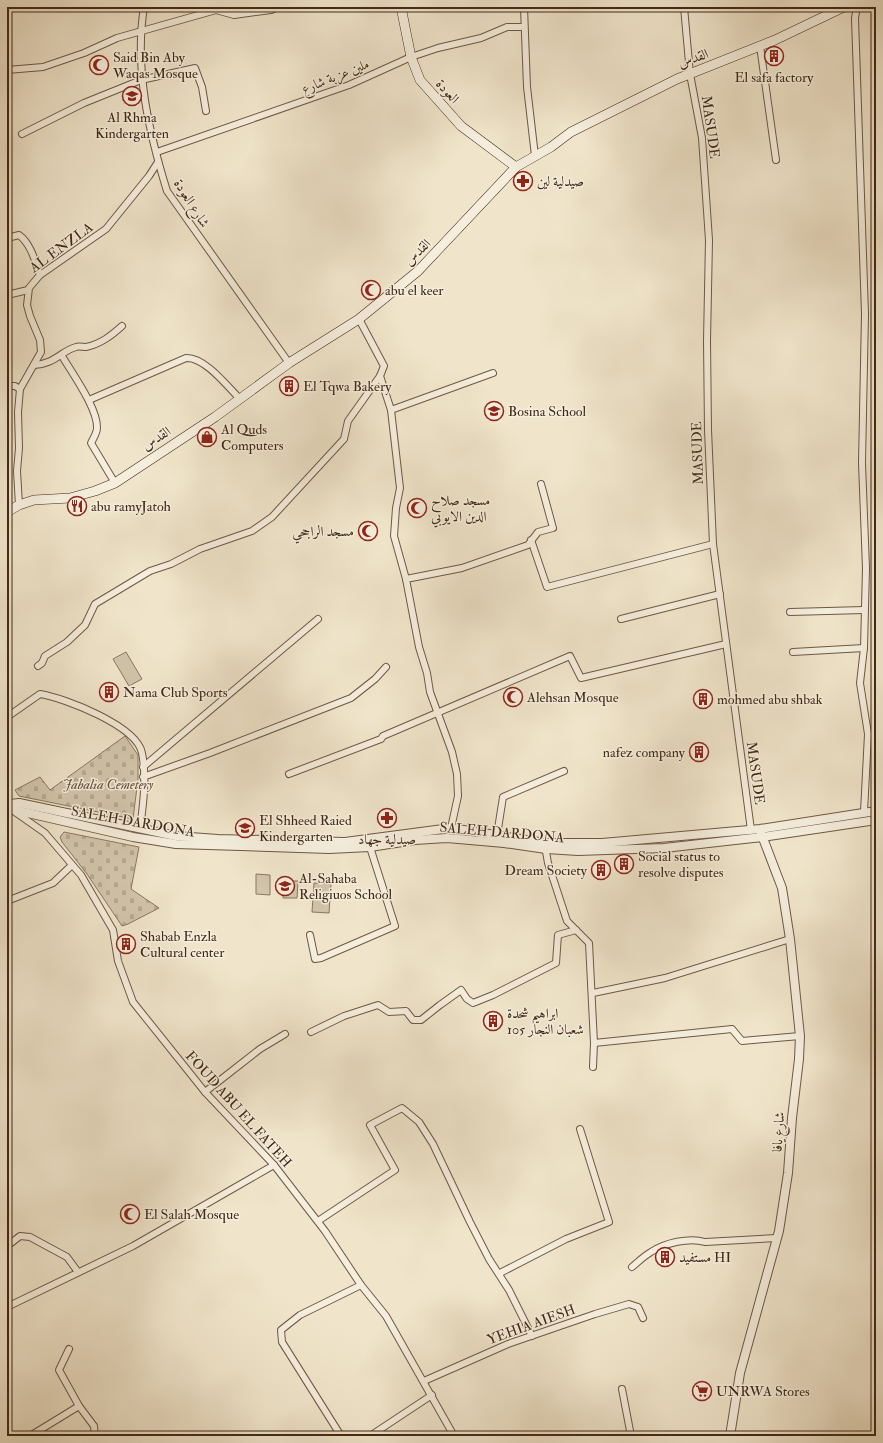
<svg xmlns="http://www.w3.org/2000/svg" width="883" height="1443" font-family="'IM FELL Double Pica',Amiri,serif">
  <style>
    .cemetery { fill: url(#cemetery-stones); stroke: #8a7762 }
    .garden { fill: #d2c5ac; stroke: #8a7762 }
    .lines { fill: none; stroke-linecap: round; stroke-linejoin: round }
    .minor-casing { stroke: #6e5844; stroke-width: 8 }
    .tertiary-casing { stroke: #6e5844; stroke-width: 10 }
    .secondary-casing { stroke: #422917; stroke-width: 10 }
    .minor { stroke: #f5eedd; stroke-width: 6 }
    .tertiary { stroke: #f5eedd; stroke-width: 8 }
    .secondary { stroke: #f5eedd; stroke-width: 9 }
    .labels { text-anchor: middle; stroke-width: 3; stroke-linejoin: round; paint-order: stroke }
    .poi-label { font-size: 14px; fill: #422917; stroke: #f5eedd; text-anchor: start }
    .street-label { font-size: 14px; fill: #422917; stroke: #f5eedd }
    .park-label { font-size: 14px; font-style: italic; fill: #66503c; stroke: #f5eedd }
  </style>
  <defs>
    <pattern id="cemetery-stones" width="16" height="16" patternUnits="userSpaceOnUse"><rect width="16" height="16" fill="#d2c5ac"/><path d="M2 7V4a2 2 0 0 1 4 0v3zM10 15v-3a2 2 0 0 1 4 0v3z" fill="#b6a993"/></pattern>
  </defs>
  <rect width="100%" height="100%" fill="#f0e5cb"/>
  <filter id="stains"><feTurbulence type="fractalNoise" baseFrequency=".005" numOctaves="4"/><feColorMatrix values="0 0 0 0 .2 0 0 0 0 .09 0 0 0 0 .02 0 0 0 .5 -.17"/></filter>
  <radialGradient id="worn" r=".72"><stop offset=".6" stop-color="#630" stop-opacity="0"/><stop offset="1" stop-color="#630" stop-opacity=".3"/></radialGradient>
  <!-- cemetery -->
  <g class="cemetery">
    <path d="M125,736L138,755V779L133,819L19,796L15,790L40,777L50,790Z"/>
    <path d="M64,832L139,847L131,889L159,908L128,924L122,926L87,874L62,842L60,837Z"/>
  </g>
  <!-- garden -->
  <g class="garden">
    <path d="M126,652L142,679L129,686L113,659Z"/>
    <path d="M256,874L270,875V895L256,894Z"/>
    <path d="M283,881H298L297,898H283Z"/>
    <path d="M314,883L331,884L329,913L312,912Z"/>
  </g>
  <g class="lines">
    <defs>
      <g id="minor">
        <path d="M144,7C134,68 149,133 167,191L289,363"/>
        <path d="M524,7L527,87L535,156"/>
        <path d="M684,7L690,74L702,138L709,240L707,341L708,430L713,544L751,830"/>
        <path d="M857,7L855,18L865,314L862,463L866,568L864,648L860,683L868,734L864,812"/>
        <path d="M760,46L776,160"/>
        <path d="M7,70L43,67L84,53L117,38L216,10L234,15L271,10L278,7"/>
        <path d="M22,134L84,103L141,80L195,68L202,87L206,111"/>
        <path d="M157,152L349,85L411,57L438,48L481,38L507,27H523"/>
        <path d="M7,238L19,235C31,244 35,261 40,275"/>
        <path d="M7,295L28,290"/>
        <path d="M359,319L384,366L380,376L391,410L400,488L396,508L394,536L406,579L419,647L427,673L430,692L452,752L457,774L458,796L451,828"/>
        <path d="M62,356C72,373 98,409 97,428C97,433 93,439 91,443L115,483"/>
        <path d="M34,365C55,364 61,351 76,347C79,346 83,347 86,347C101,344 112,335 122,326"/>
        <path d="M7,386H15L20,389"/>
        <path d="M89,400L186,358C205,357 227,386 240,399"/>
        <path d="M391,410L493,373"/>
        <path d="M19,505L17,471L19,448L18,412L20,389L41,352L40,340L30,316L27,305L29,288L40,275L106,229L149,176L158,162"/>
        <path d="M531,540L547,587L713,544"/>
        <path d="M406,579L462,568L528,545L538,532L553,528L541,484"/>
        <path d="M790,612L864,610"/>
        <path d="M621,619L720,594"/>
        <path d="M793,652L864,648"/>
        <path d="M38,666L42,663L45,656L67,642L85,625L95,604L150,571L171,564L200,549L252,531L272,517L344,439L348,421L380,376"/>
        <path d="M7,717L40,694C65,698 137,726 142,753C147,778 143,805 140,829"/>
        <path d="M143,767L318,619"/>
        <path d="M289,774L381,739L383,736L570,656L581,678L726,644"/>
        <path d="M143,777L210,753L351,698L375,679L386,667"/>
        <path d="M15,812L45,833L81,875L113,930L118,961L133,1002L205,1092L274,1165L325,1231L361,1285L386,1316L454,1436"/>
        <path d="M497,835L503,797L564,771"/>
        <path d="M545,846L548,863L567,921L589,943L594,1043L732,1029L742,1041L800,1036"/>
        <path d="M7,901L53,883L72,865"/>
        <path d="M310,935L315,959L321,958L395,926L369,844"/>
        <path d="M593,993L665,978L790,939"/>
        <path d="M311,1032L344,1016L378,1005L389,1012L406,1011L413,1020H421L440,1005L461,990L467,999L473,1003L493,995L556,963L558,935L576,930"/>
        <path d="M593,1067L594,1043"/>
        <path d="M205,1092L260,1049L285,1034"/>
        <path d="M318,1221L395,1170L370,1125L402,1108L419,1122L433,1144L470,1222L489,1259L509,1290L532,1336"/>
        <path d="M7,1243H11L20,1236L30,1237L67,1257L78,1272"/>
        <path d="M632,1267C638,1262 644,1256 651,1252C665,1243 689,1237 705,1242L777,1238"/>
        <path d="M500,1273L566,1239L609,1222L580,1129"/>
        <path d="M7,1307L133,1246L274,1165"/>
        <path d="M69,1349L59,1370L79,1406L94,1426L95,1436"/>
        <path d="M424,1381L508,1344L595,1314L629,1304L638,1307L643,1318"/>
        <path d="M622,1389L631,1436"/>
        <path d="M30,1436L79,1406"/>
        <path d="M341,1436L282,1342L281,1330L300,1315L361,1285"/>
        <path d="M370,1436L432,1395"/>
      </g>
      <g id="tertiary">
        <path d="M10,804L19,811L133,837L176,844L329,849L370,847L415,840L447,838L504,843L546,849L578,851L664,848L762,837L876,820"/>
        <path d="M10,804L19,803L176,836L218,839L345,842L451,828L545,843H602L760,829L876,811"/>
        <path d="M730,1436L740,1373L779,1231L788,1173L792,1118L799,1059L800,1036L790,939L782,888L761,833"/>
      </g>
      <g id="secondary">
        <path d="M401,7L411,57L420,80L461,126L516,167"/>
        <path d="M7,512L19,505L34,500L70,498L95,491L115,483L215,417L289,363L359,319L418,271L516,167L551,147L571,132L677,79L775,40L844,7"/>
      </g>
    </defs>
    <!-- minor casing -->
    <use href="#minor" class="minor-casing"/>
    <!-- tertiary casing -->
    <use href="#tertiary" class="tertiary-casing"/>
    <!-- secondary casing -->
    <use href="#secondary" class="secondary-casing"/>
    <!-- minor -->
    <use href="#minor" class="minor"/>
    <!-- tertiary -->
    <use href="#tertiary" class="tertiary"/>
    <!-- secondary -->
    <use href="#secondary" class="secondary"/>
  </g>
  <!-- icons -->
  <defs>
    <symbol id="building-ring" viewBox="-11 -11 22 22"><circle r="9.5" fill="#f5eedd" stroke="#8f2418" stroke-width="1.5"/><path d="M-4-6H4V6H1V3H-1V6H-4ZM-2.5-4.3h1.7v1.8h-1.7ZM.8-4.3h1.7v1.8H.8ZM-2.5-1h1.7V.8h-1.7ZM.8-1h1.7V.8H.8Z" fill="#8f2418"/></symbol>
    <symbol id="mosque-ring" viewBox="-11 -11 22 22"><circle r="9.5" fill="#f5eedd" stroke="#8f2418" stroke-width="1.5"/><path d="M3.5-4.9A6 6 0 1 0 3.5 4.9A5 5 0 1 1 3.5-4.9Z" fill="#8f2418"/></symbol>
    <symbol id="school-ring" viewBox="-11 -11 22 22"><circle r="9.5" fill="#f5eedd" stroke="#8f2418" stroke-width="1.5"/><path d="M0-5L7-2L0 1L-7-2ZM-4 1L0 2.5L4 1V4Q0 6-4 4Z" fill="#8f2418"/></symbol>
    <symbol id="pharmacy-ring" viewBox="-11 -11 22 22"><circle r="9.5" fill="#f5eedd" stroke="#8f2418" stroke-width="1.5"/><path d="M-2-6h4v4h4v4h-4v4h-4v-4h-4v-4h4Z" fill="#8f2418"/></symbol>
    <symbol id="shop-ring" viewBox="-11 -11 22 22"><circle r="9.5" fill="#f5eedd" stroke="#8f2418" stroke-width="1.5"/><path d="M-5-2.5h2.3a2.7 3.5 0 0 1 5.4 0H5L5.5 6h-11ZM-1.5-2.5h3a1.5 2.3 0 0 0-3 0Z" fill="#8f2418"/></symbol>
    <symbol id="restaurant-ring" viewBox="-11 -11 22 22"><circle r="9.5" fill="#f5eedd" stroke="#8f2418" stroke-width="1.5"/><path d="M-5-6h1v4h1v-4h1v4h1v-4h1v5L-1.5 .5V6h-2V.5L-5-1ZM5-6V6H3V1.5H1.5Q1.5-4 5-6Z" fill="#8f2418"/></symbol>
    <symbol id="supermarket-ring" viewBox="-11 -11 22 22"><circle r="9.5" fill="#f5eedd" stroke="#8f2418" stroke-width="1.5"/><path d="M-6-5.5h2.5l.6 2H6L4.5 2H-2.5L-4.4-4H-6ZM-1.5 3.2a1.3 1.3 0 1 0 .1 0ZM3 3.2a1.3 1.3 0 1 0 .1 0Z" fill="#8f2418"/></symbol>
  </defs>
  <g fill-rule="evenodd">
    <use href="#building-ring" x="763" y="45" width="22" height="22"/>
    <use href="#mosque-ring" x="88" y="54" width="22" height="22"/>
    <use href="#school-ring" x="121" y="85" width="22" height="22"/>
    <use href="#pharmacy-ring" x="512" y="170" width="22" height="22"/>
    <use href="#mosque-ring" x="360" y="279" width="22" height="22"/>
    <use href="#building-ring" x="278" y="375" width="22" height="22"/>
    <use href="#school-ring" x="483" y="400" width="22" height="22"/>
    <use href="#shop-ring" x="196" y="426" width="22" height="22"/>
    <use href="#restaurant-ring" x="66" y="495" width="22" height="22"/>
    <use href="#mosque-ring" x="406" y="497" width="22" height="22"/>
    <use href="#mosque-ring" x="357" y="520" width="22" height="22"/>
    <use href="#building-ring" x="98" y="681" width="22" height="22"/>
    <use href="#mosque-ring" x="502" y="686" width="22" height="22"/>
    <use href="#building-ring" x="692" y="688" width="22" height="22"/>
    <use href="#building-ring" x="688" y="741" width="22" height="22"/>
    <use href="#pharmacy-ring" x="376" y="807" width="22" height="22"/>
    <use href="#school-ring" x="234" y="817" width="22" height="22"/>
    <use href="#building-ring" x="613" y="853" width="22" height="22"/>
    <use href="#building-ring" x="590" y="859" width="22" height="22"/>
    <use href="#school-ring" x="274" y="875" width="22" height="22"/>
    <use href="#building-ring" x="115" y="933" width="22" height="22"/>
    <use href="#building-ring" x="482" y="1010" width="22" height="22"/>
    <use href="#mosque-ring" x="119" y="1203" width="22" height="22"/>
    <use href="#building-ring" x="654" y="1246" width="22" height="22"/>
    <use href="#supermarket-ring" x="691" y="1380" width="22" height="22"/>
  </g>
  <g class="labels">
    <!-- poi labels -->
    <g class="poi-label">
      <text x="113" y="62">Said Bin Aby<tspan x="113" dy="16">Waqas Mosque</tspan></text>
      <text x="774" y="82" text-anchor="middle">El safa factory</text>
      <text x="132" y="122" text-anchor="middle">Al Rhma<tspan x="132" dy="16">Kindergarten</tspan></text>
      <text x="537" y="186">صيدلية لين</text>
      <text x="385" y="295">abu el keer</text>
      <text x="303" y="391">El Tqwa Bakery</text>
      <text x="508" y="416">Bosina School</text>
      <text x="221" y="434">Al Quds<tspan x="221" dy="16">Computers</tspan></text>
      <text x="431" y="505">مسجد صلاح<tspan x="431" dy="16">الدين الايوبي</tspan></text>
      <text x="91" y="511">abu ramyJatoh</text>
      <text x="354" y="536" text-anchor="end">مسجد الراجحي</text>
      <text x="123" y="697">Nama Club Sports</text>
      <text x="527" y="702">Alehsan Mosque</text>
      <text x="717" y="704">mohmed abu shbak</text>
      <text x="685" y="757" text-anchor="end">nafez company</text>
      <text x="259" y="825">El Shheed Raied<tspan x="259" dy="16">Kindergarten</tspan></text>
      <text x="387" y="844" text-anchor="middle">صيدلية جهاد</text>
      <text x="638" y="861">Social status to<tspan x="638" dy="16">resolve disputes</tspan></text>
      <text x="587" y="875" text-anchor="end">Dream Society</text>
      <text x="299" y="883">Al-Sahaba<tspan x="299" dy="16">Religiuos School</tspan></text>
      <text x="140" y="941">Shabab Enzla<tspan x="140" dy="16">Cultural center</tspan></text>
      <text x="507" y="1018">ابراهيم شحدة<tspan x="507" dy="16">شعبان النجار 105</tspan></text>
      <text x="144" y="1219">El Salah Mosque</text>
      <text x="679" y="1262">مستفيد HI</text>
      <text x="716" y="1396">UNRWA Stores</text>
    </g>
    <!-- street labels -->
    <g class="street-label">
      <text transform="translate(693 58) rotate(-20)" y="5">القدس</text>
      <text transform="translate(335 76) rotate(-22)" y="5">ملين عزبة شارع</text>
      <text transform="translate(448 91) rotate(48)" y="5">العودة</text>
      <text transform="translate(711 127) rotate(82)" y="5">MASUDE</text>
      <text transform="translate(192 203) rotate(58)" y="5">شارع العودة</text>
      <text transform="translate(61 247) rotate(-36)" y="5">AL ENZLA</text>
      <text transform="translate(417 252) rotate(-45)" y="5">القدس</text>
      <text transform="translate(156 438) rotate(-33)" y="5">القدس</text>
      <text transform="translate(697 453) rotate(-92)" y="5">MASUDE</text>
      <text transform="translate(756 773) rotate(82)" y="5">MASUDE</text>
      <text transform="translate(133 821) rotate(10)" y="5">SALEH DARDONA</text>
      <text transform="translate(502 832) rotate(5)" y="5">SALEH DARDONA</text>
      <text transform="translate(239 1109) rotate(48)" y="5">FOUD ABU EL FATEH</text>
      <text transform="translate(778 1132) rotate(-86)" y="5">شارع يافا</text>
      <text transform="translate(531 1324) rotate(-20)" y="5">YEHIA AIESH</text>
    </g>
    <!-- park labels -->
    <g class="park-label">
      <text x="108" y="789">Jabalia Cemetery</text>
    </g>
  </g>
  <!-- margin -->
  <rect width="883" height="1443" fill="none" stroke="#f0e5cb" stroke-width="24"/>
  <rect x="8" y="8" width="867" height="1427" fill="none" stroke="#422917" stroke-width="2"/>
  <rect x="12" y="12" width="859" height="1419" fill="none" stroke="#422917"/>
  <rect width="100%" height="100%" filter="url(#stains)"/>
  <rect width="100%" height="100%" fill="url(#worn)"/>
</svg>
